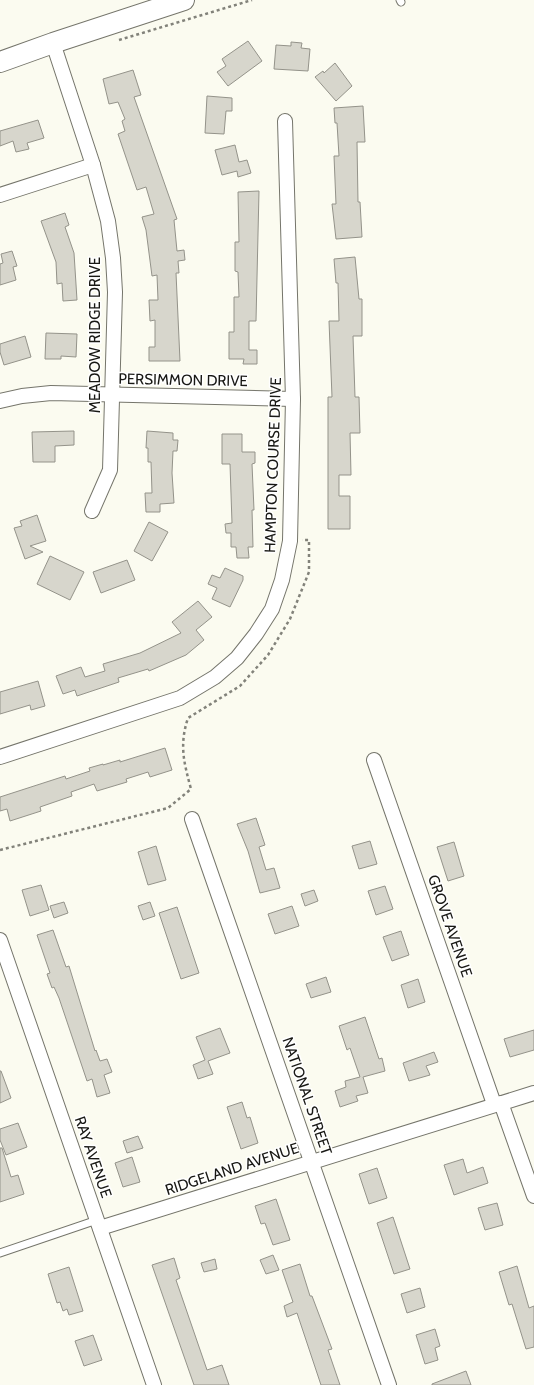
<svg xmlns="http://www.w3.org/2000/svg" width="534" height="1385" font-family="Cabin,sans-serif">
  <style>
    .building { fill: #d7d6cc; stroke: #94938a }
    .lines { fill: none; stroke-linecap: round; stroke-linejoin: round }
    .lane-casing { stroke: #75756b; stroke-width: 9 }
    .street-casing { stroke: #75756b; stroke-width: 16 }
    .secondary-casing { stroke: #75756b; stroke-width: 22 }
    .path { stroke: #82827a; stroke-width: 2.5; stroke-dasharray: 3 3; stroke-linecap: butt }
    .lane { stroke: #fff; stroke-width: 7 }
    .street { stroke: #fff; stroke-width: 14 }
    .secondary { stroke: #fff; stroke-width: 20 }
    .labels { text-anchor: middle; stroke-width: 3; stroke-linejoin: round; paint-order: stroke }
    .street-label { font-size: 15px; fill: #181814; stroke: #fff }
  </style>
  <rect width="100%" height="100%" fill="#fbfbf0"/>
  <!-- building -->
  <g class="building">
    <path d="M248,41L262,61L228,86L217,72L226,66L222,59Z"/>
    <path d="M291,42L302,43L301,48L310,49L308,71L274,69L276,45L291,46Z"/>
    <path d="M335,63L352,86L336,101L315,77L323,71L324,73Z"/>
    <path d="M133,70L141,95L134,97L177,219L174,220L177,251L184,250L185,260L178,261L179,273H176L180,361H149V347H155V320L150,321L149,300H158L157,275L152,276L146,230L142,217L154,214L146,187L137,190L118,134L125,131L122,121L125,119L118,102L109,104L103,79Z"/>
    <path d="M207,96L232,98V111H226L224,134L205,133Z"/>
    <path d="M363,106L365,142H357L358,202H360L362,237L336,239L332,204H336L334,156H339L337,123H335L334,108Z"/>
    <path d="M38,120L44,138L27,143L29,149L16,152L13,141L0,146V131Z"/>
    <path d="M235,145L239,162L247,160L251,173L238,177L237,171L222,175L215,150Z"/>
    <path d="M259,191L256,321H249V350H257V364H243L244,359H229V332H234V297H239L238,272L235,271V242H239L238,192Z"/>
    <path d="M65,213L69,225L65,227L74,253L77,300L63,301L62,283L57,284L56,262L41,221Z"/>
    <path d="M12,251L17,266L13,267L16,280L0,285V264L3,263L1,254Z"/>
    <path d="M355,257L359,299H362V336H353L355,397H359L360,433H350L351,475H339V496H350V529H328V397H332L329,321H339L338,283H336L334,259Z"/>
    <path d="M46,333L77,334L76,357L61,356V359H45Z"/>
    <path d="M25,336L31,357L4,365L0,352V344Z"/>
    <path d="M74,431V445L55,446V462H33L32,432Z"/>
    <path d="M147,431L173,433V440H178L177,451H173L172,473L174,503L160,504V512H146L145,493H152L151,462H148V448H146Z"/>
    <path d="M222,434H242V452H255V463L252,464L254,510H252L253,547H248L249,558H237L236,547H231V533H226L225,524L232,523L230,464H222Z"/>
    <path d="M37,515L46,541L30,546L43,552L25,559L14,528L22,526L20,521Z"/>
    <path d="M149,522L168,532L152,561L134,551Z"/>
    <path d="M50,556L84,572L70,600L37,584Z"/>
    <path d="M127,560L135,580L101,593L93,572Z"/>
    <path d="M225,568L243,576V580L230,607L212,599L217,588L208,584L212,575L220,578Z"/>
    <path d="M198,601L212,617L196,630L204,640L186,655L149,671L148,669L118,678L119,682L77,696L75,690L63,694L56,676L81,667L85,677L105,671L103,664L140,653L181,633L172,622Z"/>
    <path d="M38,681L45,706L31,710L30,705L0,714V692Z"/>
    <path d="M165,748L172,770L150,777L148,772L126,779L127,782L97,791L94,784L71,792L72,796L40,807L41,811L10,821L7,809L0,811V797L65,776L66,779L90,771L89,768L103,764V765L120,760V762Z"/>
    <path d="M256,818L265,845L259,847L266,870L274,868L280,888L260,893L248,851L237,824Z"/>
    <path d="M370,841L377,864L359,869L352,846Z"/>
    <path d="M454,842L464,876L448,881L437,847Z"/>
    <path d="M156,846L166,880L148,885L138,852Z"/>
    <path d="M41,885L49,910L30,916L22,890Z"/>
    <path d="M385,886L393,909L376,915L368,891Z"/>
    <path d="M314,890L318,901L305,906L301,894Z"/>
    <path d="M64,902L68,913L54,918L50,906Z"/>
    <path d="M150,902L155,916L143,920L138,906Z"/>
    <path d="M292,906L299,926L275,934L268,914Z"/>
    <path d="M177,907L199,973L181,979L159,913Z"/>
    <path d="M53,930L66,967L69,966L95,1051L96,1050L100,1061L107,1059L112,1072L104,1075L110,1093L97,1097L92,1079L87,1081L59,998L54,987L52,988L47,974L50,973L37,935Z"/>
    <path d="M401,931L409,955L392,961L383,937Z"/>
    <path d="M326,977L331,992L311,998L306,984Z"/>
    <path d="M418,979L425,1002L408,1008L401,985Z"/>
    <path d="M365,1017L379,1059L382,1058L385,1071L363,1077L368,1093L356,1096L358,1101L340,1107L335,1091L346,1087L345,1081L360,1077L350,1048L347,1050L339,1026Z"/>
    <path d="M220,1028L230,1053L208,1061L213,1074L198,1079L193,1065L205,1060L196,1037Z"/>
    <path d="M534,1030V1050L510,1057L504,1039Z"/>
    <path d="M434,1052L438,1062L426,1066L430,1075L409,1081L403,1063Z"/>
    <path d="M0,1071H1L11,1098L0,1103Z"/>
    <path d="M242,1102L247,1118L250,1117L258,1143L241,1149L227,1107Z"/>
    <path d="M18,1123L27,1147L6,1155L0,1140V1129Z"/>
    <path d="M138,1136L143,1148L127,1153L123,1141Z"/>
    <path d="M0,1148H2L11,1177L18,1175L24,1194L0,1202Z"/>
    <path d="M132,1157L140,1182L123,1187L115,1163Z"/>
    <path d="M463,1159L467,1173L483,1167L488,1183L454,1195L444,1165Z"/>
    <path d="M377,1168L387,1198L369,1204L359,1174Z"/>
    <path d="M276,1199L290,1240L273,1245L265,1223L261,1224L255,1206Z"/>
    <path d="M497,1203L503,1225L485,1230L478,1208Z"/>
    <path d="M393,1217L410,1269L394,1274L377,1223Z"/>
    <path d="M273,1255L279,1270L266,1274L260,1260Z"/>
    <path d="M174,1258L180,1278L176,1280L207,1370L222,1365L229,1385H194L152,1265Z"/>
    <path d="M215,1259L217,1269L204,1272L201,1263Z"/>
    <path d="M300,1264L310,1296H312L332,1349L328,1350L340,1385H321L297,1313L287,1317L284,1306L293,1302L282,1270Z"/>
    <path d="M517,1266L529,1308L534,1306V1347L526,1349L512,1304L509,1305L499,1272Z"/>
    <path d="M69,1267L83,1311L69,1315L67,1309L63,1311L60,1302L57,1303L48,1274Z"/>
    <path d="M420,1288L425,1307L407,1313L401,1294Z"/>
    <path d="M435,1329L440,1346L435,1348L438,1360L425,1364L416,1335Z"/>
    <path d="M93,1335L102,1360L84,1366L75,1341Z"/>
    <path d="M466,1371L471,1385H432V1384Z"/>
  </g>
  <g class="lines">
    <defs>
      <g id="lane">
        <path d="M400,0L401,2"/>
        <path d="M0,1253L97,1220"/>
      </g>
      <g id="street">
        <path d="M53,43L93,165L108,221L113,258L115,292L110,470L92,511"/>
        <path d="M0,195L93,165"/>
        <path d="M0,401L22,396L51,393L293,399"/>
        <path d="M0,757L180,698L215,677L237,658L256,634L272,609L282,580L290,541L293,399L285,121"/>
        <path d="M374,760L494,1104"/>
        <path d="M192,819L389,1385"/>
        <path d="M0,940L154,1385"/>
        <path d="M501,1103L534,1196"/>
        <path d="M100,1228L534,1093"/>
      </g>
      <path id="secondary" d="M0,62L53,43L184,0"/>
    </defs>
    <!-- lane casing -->
    <use href="#lane" class="lane-casing"/>
    <!-- street casing -->
    <use href="#street" class="street-casing"/>
    <!-- secondary casing -->
    <use href="#secondary" class="secondary-casing"/>
    <!-- path -->
    <g class="path">
      <path d="M119,40L252,0"/>
      <path d="M0,850L168,808L191,789C184,763 179,745 188,718L240,686L268,655L290,619L309,572V540H302"/>
    </g>
    <!-- lane -->
    <use href="#lane" class="lane"/>
    <!-- street -->
    <use href="#street" class="street"/>
    <!-- secondary -->
    <use href="#secondary" class="secondary"/>
  </g>
  <g class="labels">
    <!-- street labels -->
    <g class="street-label">
      <text transform="translate(95 335) rotate(-90)" y="5">MEADOW RIDGE DRIVE</text>
      <text transform="translate(183 380) rotate(1)" y="5">PERSIMMON DRIVE</text>
      <text transform="translate(273 465) rotate(-88)" y="5">HAMPTON COURSE DRIVE</text>
      <text transform="translate(450 926) rotate(71)" y="5">GROVE AVENUE</text>
      <text transform="translate(307 1096) rotate(71)" y="5">NATIONAL STREET</text>
      <text transform="translate(93 1157) rotate(71)" y="5">RAY AVENUE</text>
      <text transform="translate(232 1169) rotate(-18)" y="5">RIDGELAND AVENUE</text>
    </g>
  </g>
</svg>
